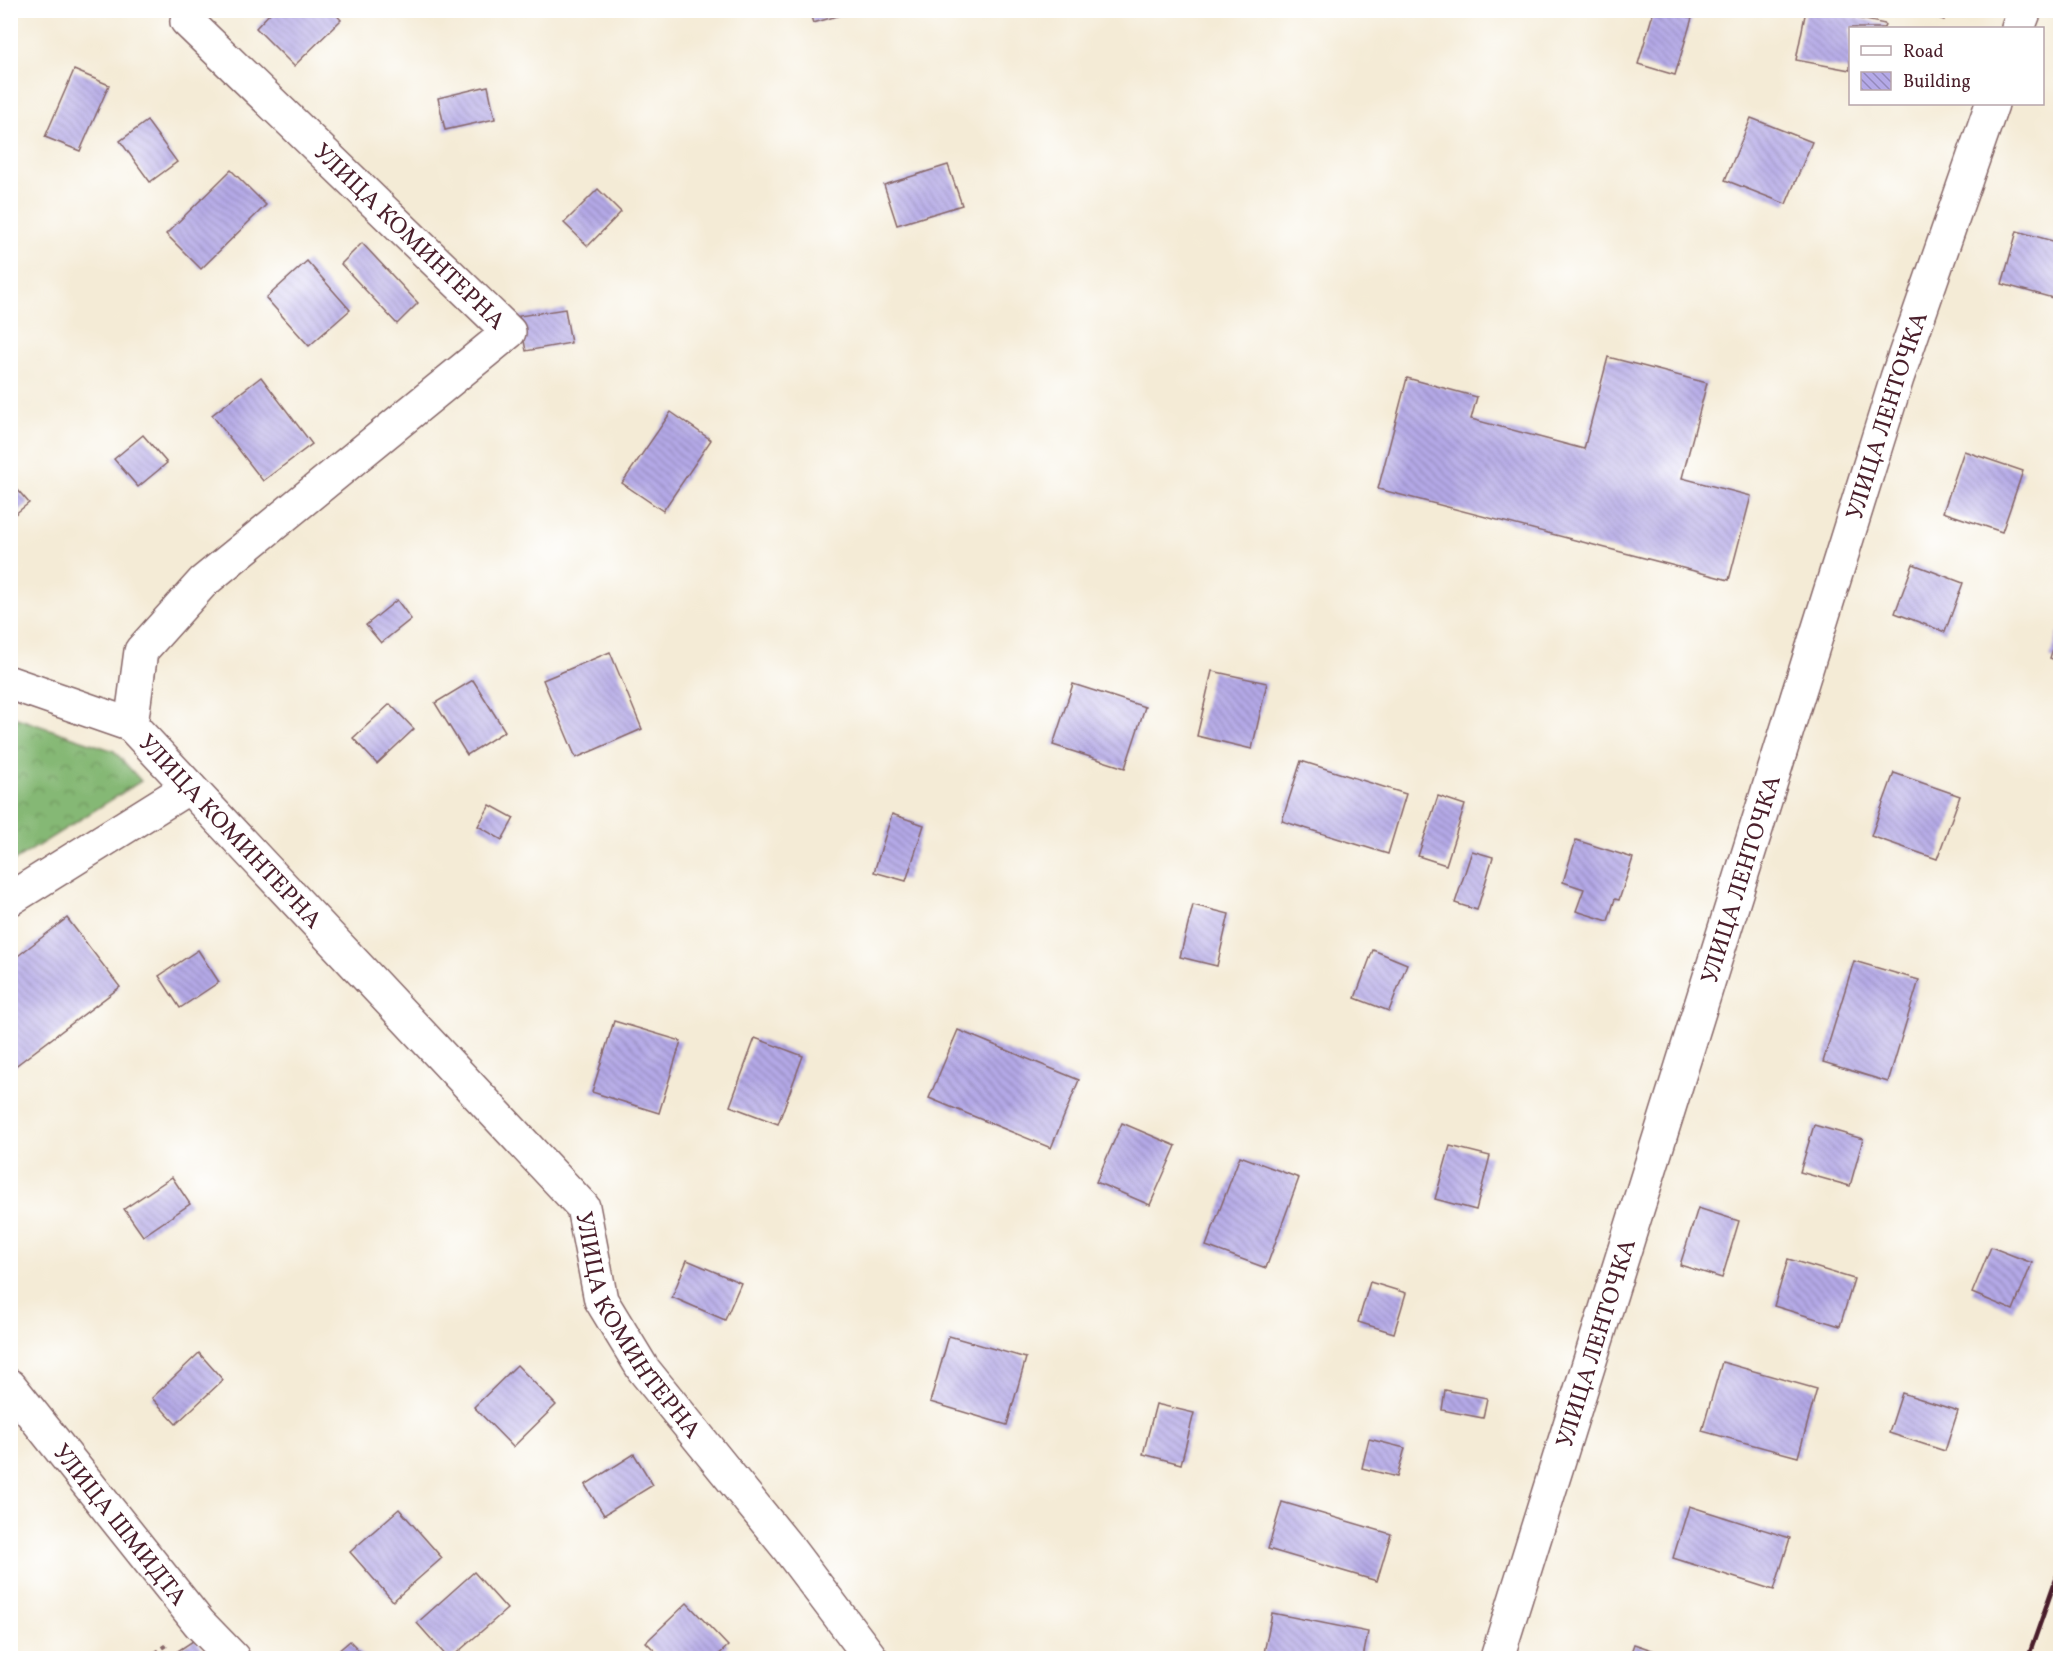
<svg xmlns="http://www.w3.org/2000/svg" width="2071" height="1669" font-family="Vollkorn,serif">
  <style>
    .forest { fill: url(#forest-crowns); stroke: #686c50; stroke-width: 1.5 }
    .building { fill: url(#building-back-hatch) }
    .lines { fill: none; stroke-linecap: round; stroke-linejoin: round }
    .minor-casing { stroke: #866667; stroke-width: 36 }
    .major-casing { stroke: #866667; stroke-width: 36 }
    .path { stroke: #866667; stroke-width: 4; stroke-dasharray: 4.5 4.5; stroke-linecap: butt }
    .minor { stroke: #fff; stroke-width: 33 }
    .major { stroke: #fff; stroke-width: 33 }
    .rail { stroke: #4a1f2b; stroke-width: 4.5 }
    .labels { text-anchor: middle; stroke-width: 4.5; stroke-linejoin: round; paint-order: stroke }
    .street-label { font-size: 24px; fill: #4a1f2b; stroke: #fff }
  </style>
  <defs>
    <pattern id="forest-crowns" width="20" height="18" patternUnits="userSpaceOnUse" patternTransform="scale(1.5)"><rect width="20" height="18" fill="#85b874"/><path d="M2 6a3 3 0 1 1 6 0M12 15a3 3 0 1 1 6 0" fill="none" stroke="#6f955f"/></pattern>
    <pattern id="building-back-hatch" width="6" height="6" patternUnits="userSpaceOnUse" patternTransform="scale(1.5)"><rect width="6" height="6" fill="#b4a9e7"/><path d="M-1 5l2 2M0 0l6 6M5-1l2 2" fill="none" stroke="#9489bb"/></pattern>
  </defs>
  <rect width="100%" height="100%" fill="#fff"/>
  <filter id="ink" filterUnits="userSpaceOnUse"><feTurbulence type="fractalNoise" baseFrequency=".0167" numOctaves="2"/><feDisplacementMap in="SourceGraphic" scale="12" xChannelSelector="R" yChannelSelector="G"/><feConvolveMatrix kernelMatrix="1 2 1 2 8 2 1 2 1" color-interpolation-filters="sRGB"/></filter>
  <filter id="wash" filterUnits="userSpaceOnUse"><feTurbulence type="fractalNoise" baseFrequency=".008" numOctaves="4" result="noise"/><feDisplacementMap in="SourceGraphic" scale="24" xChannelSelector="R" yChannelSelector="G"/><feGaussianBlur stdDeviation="1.35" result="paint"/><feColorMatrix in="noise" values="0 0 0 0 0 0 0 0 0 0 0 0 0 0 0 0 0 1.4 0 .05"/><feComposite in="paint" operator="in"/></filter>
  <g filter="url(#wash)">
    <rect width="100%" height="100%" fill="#f4ebd6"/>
    <!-- forest -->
    <path class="forest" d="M11,716L114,751L141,781L11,863Z"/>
    <g id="blocks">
      <!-- building -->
      <g class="building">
        <path d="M273,10H332L341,20L294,66L256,28Z"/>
        <path d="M809,10H855V11L813,23Z"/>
        <path d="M1654,10H1665L1692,18L1675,75L1638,64Z"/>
        <path d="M1806,10H1818L1885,24L1884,28H1850V70L1796,60Z"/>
        <path d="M1914,10H1946L1944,20Z"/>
        <path d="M74,70L109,85L80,151L45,137Z"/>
        <path d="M488,86L495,119L445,130L438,98Z"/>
        <path d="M1751,118L1812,142L1786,204L1725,180Z"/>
        <path d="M147,121L177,162L150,182L120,141Z"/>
        <path d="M948,165L962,205L897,225L884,185Z"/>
        <path d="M231,170L266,205L201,269L166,234Z"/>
        <path d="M598,189L621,212L588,246L564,223Z"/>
        <path d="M2017,231L2060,243V300L2002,284Z"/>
        <path d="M362,243L418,303L397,324L341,264Z"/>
        <path d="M307,261L350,310L309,346L266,298Z"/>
        <path d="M565,309L571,343L526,351L519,316Z"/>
        <path d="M1608,357L1707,383L1682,478L1751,496L1729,580L1378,489L1407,378L1477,397L1471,419L1584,449Z"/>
        <path d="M261,377L312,444L263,481L212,415Z"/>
        <path d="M671,412L711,440L663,511L622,483Z"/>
        <path d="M143,435L167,463L138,487L114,459Z"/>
        <path d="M1964,451L2023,471L2002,532L1943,512Z"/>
        <path d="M10,481L29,503L10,518Z"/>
        <path d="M1913,564L1963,583L1945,632L1895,613Z"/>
        <path d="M397,600L411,619L381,643L366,625Z"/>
        <path d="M2060,628V662L2050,658Z"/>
        <path d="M610,652L642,729L576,758L543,680Z"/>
        <path d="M1212,671L1267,683L1252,749L1197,736Z"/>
        <path d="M473,680L505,731L467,755L435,703Z"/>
        <path d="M1073,684L1145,707L1125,768L1053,745Z"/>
        <path d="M390,704L414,729L377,764L353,738Z"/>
        <path d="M1301,761L1406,794L1388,854L1282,821Z"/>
        <path d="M1894,773L1960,796L1937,859L1871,836Z"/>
        <path d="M1438,796L1465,805L1446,865L1418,856Z"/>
        <path d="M490,805L514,818L502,840L478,826Z"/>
        <path d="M892,814L924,825L906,881L874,872Z"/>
        <path d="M1576,840L1633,858L1619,900L1615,899L1608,921L1576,911L1584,889L1563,882Z"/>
        <path d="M1472,851L1493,857L1477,910L1455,903Z"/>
        <path d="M1193,905L1229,914L1217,966L1180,957Z"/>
        <path d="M67,918L120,987L10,1070V962Z"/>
        <path d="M198,950L219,982L180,1008L159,976Z"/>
        <path d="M1373,950L1407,964L1389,1011L1355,998Z"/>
        <path d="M1854,961L1919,980L1888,1082L1823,1062Z"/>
        <path d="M614,1021L681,1041L659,1113L592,1092Z"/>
        <path d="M958,1030L1079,1080L1051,1148L929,1098Z"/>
        <path d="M755,1038L803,1056L778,1124L730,1106Z"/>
        <path d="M1122,1123L1176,1146L1150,1205L1096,1182Z"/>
        <path d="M1814,1125L1863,1139L1850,1186L1800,1172Z"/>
        <path d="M1450,1146L1490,1156L1476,1210L1435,1199Z"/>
        <path d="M1240,1156L1299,1178L1266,1268L1206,1246Z"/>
        <path d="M172,1177L190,1204L143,1236L124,1209Z"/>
        <path d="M1698,1208L1739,1221L1722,1278L1680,1265Z"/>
        <path d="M1991,1247L2032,1263L2013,1310L1972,1293Z"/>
        <path d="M1788,1259L1854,1279L1840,1326L1774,1306Z"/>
        <path d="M687,1260L741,1283L725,1320L672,1297Z"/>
        <path d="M1370,1282L1406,1293L1394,1333L1358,1322Z"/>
        <path d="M949,1336L1026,1358L1007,1425L930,1402Z"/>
        <path d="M199,1353L223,1380L176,1424L152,1398Z"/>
        <path d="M1722,1362L1817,1389L1798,1457L1702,1431Z"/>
        <path d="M517,1365L556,1405L513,1447L474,1407Z"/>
        <path d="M1445,1390L1487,1398L1483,1418L1442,1410Z"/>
        <path d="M1902,1393L1958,1411L1945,1451L1889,1433Z"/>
        <path d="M1156,1404L1194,1413L1181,1464L1143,1454Z"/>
        <path d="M1369,1439L1405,1448L1397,1477L1362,1468Z"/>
        <path d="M634,1454L653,1485L604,1515L585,1485Z"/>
        <path d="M1282,1502L1391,1534L1377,1581L1268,1549Z"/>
        <path d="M1689,1506L1790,1538L1774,1590L1673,1558Z"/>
        <path d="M399,1509L442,1558L393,1601L350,1552Z"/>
        <path d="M474,1572L507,1609L451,1658H448L417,1623Z"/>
        <path d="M687,1603L728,1646L715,1658H662L646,1642Z"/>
        <path d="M1272,1613L1368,1632L1363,1658H1263Z"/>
        <path d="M196,1639L209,1658H167Z"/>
        <path d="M350,1641L366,1658H330Z"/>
        <path d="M1634,1644L1676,1658H1629Z"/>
      </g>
    </g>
  </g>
  <g filter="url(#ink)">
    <use href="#blocks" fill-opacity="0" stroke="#866667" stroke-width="1.5"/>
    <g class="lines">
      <defs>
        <g id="minor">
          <path id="s1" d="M190,10L187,21L509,332L203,582L141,651L131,725L583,1207L601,1300L643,1369L788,1548L871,1658"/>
          <path d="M10,683L131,725"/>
          <path d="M10,899L189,787"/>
          <path id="s2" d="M10,1386L199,1623L233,1658"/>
        </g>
        <g id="major">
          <path d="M2018,28L2025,10"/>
          <path id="s3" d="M1497,1658L1897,378L1992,104"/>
        </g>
      </defs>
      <!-- minor casing -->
      <use href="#minor" class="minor-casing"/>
      <!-- major casing -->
      <use href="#major" class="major-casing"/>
      <!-- path -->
      <path class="path" d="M148,1658L170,1643"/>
      <!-- minor -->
      <use href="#minor" class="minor"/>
      <!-- major -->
      <use href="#major" class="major"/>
      <!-- rail -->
      <path class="rail" d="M2028,1658L2060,1567"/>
    </g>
  </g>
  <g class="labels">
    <!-- street labels -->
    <g class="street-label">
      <text dy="8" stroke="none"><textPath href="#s1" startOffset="321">УЛИЦА КОМИНТЕРНА</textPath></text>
      <text dy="8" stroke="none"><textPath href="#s3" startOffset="1302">УЛИЦА ЛЕНТОЧКА</textPath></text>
      <text dy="8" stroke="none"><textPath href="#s1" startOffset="1167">УЛИЦА КОМИНТЕРНА</textPath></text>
      <text dy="8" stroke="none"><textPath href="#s3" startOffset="816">УЛИЦА ЛЕНТОЧКА</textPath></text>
      <text dy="8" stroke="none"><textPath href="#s1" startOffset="1815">УЛИЦА КОМИНТЕРНА</textPath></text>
      <text dy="8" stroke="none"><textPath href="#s3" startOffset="330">УЛИЦА ЛЕНТОЧКА</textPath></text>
      <text dy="8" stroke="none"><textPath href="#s2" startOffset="177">УЛИЦА ШМИДТА</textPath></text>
    </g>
  </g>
  <!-- margin -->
  <rect width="2071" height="1669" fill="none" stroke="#fff" stroke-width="36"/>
  <!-- legend -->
  <rect x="1849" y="27" width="195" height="78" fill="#ffffff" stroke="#b7a5aa" stroke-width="1.5"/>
  <rect x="1861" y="46" width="30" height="9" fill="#ffffff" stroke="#b7a5aa" stroke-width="1.5"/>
  <text x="1903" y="57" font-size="18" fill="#4a1f2b">Road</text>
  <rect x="1861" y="72" width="30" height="18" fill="url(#building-back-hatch)" stroke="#b7a5aa" stroke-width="1.5"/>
  <text x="1903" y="87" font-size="18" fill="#4a1f2b">Building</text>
</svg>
